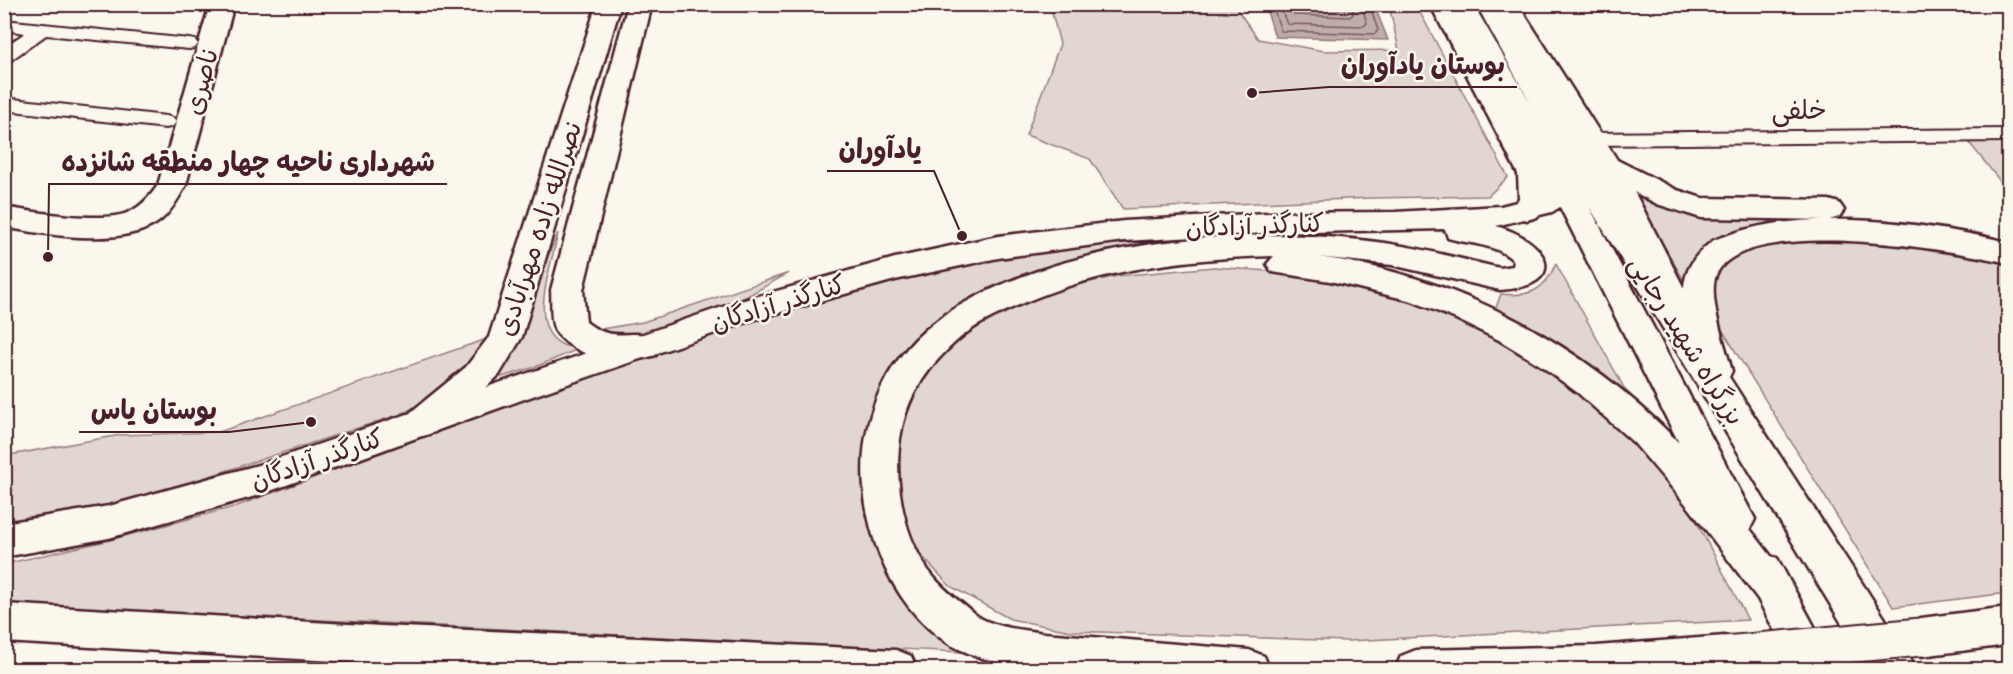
<svg xmlns="http://www.w3.org/2000/svg" width="2013" height="674" font-family="Caveat,'Playpen Sans Arabic',sans-serif">
  <style>
    .green { fill: #e2d7d0; stroke: #967b7e; stroke-width: 1.5 }
    .water { fill: #bfadaa; stroke: #907477; stroke-width: 1.5 }
    .lines { fill: none; stroke-linecap: round; stroke-linejoin: round }
    .shore { stroke: #79585e; stroke-width: 1.5 }
    .street-casing { stroke: #4a1f2b; stroke-width: 4 }
    .secondary-casing { stroke: #4a1f2b; stroke-width: 5 }
    .primary-casing { stroke: #4a1f2b; stroke-width: 5 }
    .highway-casing { stroke: #4a1f2b; stroke-width: 5 }
    .street { fill: #fbf7ec; fill-rule: evenodd }
    .secondary { fill: #fbf7ec; fill-rule: evenodd }
    .primary { fill: #fbf7ec; fill-rule: evenodd }
    .highway { fill: #fbf7ec; fill-rule: evenodd }
    .primary-bridge-casing { stroke: #4a1f2b; stroke-width: 41; stroke-linecap: butt }
    .primary-bridge { stroke: #fbf7ec; stroke-width: 37 }
    .labels { text-anchor: middle; stroke-width: 5; stroke-linejoin: round; paint-order: stroke }
    .street-label { font-size: 26px; fill: #4a1f2b; stroke: #fbf7ec }
    .leader { fill: none; stroke: #4a1f2b; stroke-width: 2 }
    .callout-dot { fill: #4a1f2b; stroke: #fbf7ec; stroke-width: 2 }
    .callout-label { font-size: 27px; text-anchor: middle; font-weight: bold; fill: #4a1f2b; stroke: #fbf7ec; stroke-width: 5; stroke-linejoin: round; paint-order: stroke }
  </style>
  <rect width="100%" height="100%" fill="#fbf7ec"/>
  <filter id="ink" filterUnits="userSpaceOnUse"><feTurbulence type="fractalNoise" baseFrequency=".0167" numOctaves="2"/><feDisplacementMap in="SourceGraphic" scale="12" xChannelSelector="R" yChannelSelector="G"/><feConvolveMatrix kernelMatrix="1 2 1 2 8 2 1 2 1" color-interpolation-filters="sRGB"/></filter>
  <g filter="url(#ink)">
    <!-- green -->
    <g class="green">
      <path d="M1050,5H1234L1258,39L1324,51L1399,50L1389,5H1416L1508,177L1488,196L1371,198L1123,209L1090,159L1026,135L1060,44Z"/>
      <path d="M1968,141H2008V191Z"/>
      <path d="M1630,187L1712,216L1751,219L1885,220L1978,233L2008,241V246L1979,238L1723,237C1695,252 1695,254 1686,284Z"/>
      <path d="M558,233C553,262 525,328 563,345C568,347 576,347 581,348L535,367L495,379Z"/>
      <path d="M1252,237L1013,281L873,415L922,616L960,652L5,604L4,564L106,541L237,506L492,412L825,296L891,280L1018,255L1094,245Z"/>
      <path d="M1840,239L1949,247L2008,259V593L1893,607L1721,328C1714,309 1705,284 1719,265C1738,240 1810,241 1840,239Z"/>
      <path d="M1556,264L1633,404L1494,313L1501,294C1530,297 1544,291 1556,264Z"/>
      <path d="M1214,267L1298,273L1387,289L1497,333L1604,407L1682,494L1748,620L1348,641L1071,631L1010,619L950,586L920,554L904,526L895,453L902,412L927,368L951,345L975,326L1025,301L1073,286L1117,276Z"/>
      <path d="M789,273L740,300L702,315L632,336L601,337L590,331L643,322Z"/>
      <path d="M492,337L455,387L401,414L145,497L72,513L5,524V456L120,435L219,432Z"/>
    </g>
    <!-- water -->
    <path class="water" d="M1265,5H1374L1388,40L1275,37Z"/>
    <g class="lines">
      <!-- shore -->
      <g class="shore">
        <path d="M1272,4L1281,31L1375,34L1378,30L1369,4"/>
        <path d="M1279,4L1287,24L1364,26L1367,23L1361,4"/>
        <path d="M1289,4L1294,15L1350,17L1353,14L1352,4"/>
      </g>
      <defs>
        <g id="street">
          <path d="M4,20L189,39L195,40L198,44L195,48L189,49L46,35L11,60L4,61V47L25,33L4,30Z"/>
          <path d="M4,98L166,116L173,118L176,122L173,126L166,128L4,110Z"/>
          <path d="M2008,129V141L1591,145L1584,143L1581,139L1584,135L1591,133Z"/>
        </g>
        <g id="secondary">
          <path d="M210,4H234L186,185C179,197 173,209 162,219C127,249 47,235 4,227V207C31,212 103,223 127,213C140,208 150,197 158,185Z"/>
          <path d="M597,4H621L522,337L499,375L467,406L435,432L423,436L411,432L405,422L411,412L466,367L489,337Z"/>
          <path d="M628,4H652L583,290L586,322C614,344 627,328 656,337L661,346L656,355C626,364 591,362 566,342C561,338 556,334 554,328C550,317 552,301 551,290Z"/>
          <path d="M1430,4H1454L1546,174L1549,198L1537,217L1527,220L1517,217L1512,210L1519,198L1518,174Z"/>
          <path d="M1494,4H1518L1621,166L1690,300L1685,308L1674,312L1663,308L1593,166Z"/>
        </g>
        <g id="primary">
          <path d="M4,604L382,626L896,650L911,656L917,670H489L4,642Z"/>
          <path d="M2008,607V645L1921,656L1906,650L1900,637L1906,624L1921,618Z"/>
          <path d="M1725,636L1740,641L1746,655L1740,669L1395,670L1401,656L1416,650L1596,646Z"/>
        </g>
        <path id="highway" d="M1449,4H1473L1531,104L1476,4H1500L1593,165L1597,160L1607,157L1617,160L1677,190L1702,198L1829,200L1839,203L1844,210L1839,217L1829,220L1701,218L1657,204L1598,173L1684,307C1681,280 1688,260 1710,243C1715,238 1724,237 1731,234C1810,207 1928,223 2008,242V263C1954,250 1748,215 1717,273C1706,294 1726,348 1732,371L1729,377L1909,656L1915,670H1870L1589,206L1749,508L1755,519L1750,529L1771,556L1777,558L1838,670H1795L1758,599L1690,509L1634,443L1578,393L1540,365L1499,340L1456,319L1412,301L1330,281L1272,272L1267,264L1274,256C1187,258 1101,269 1021,304C1001,313 982,321 965,334C940,354 916,382 906,413C890,462 899,528 928,570C938,584 951,595 964,605C970,610 975,615 982,619C1000,628 1024,630 1044,633L1249,650L1264,656L1270,670H1031C1004,665 975,658 951,645C918,625 894,591 880,556C843,461 866,360 959,306C1073,240 1248,224 1377,242C1419,247 1459,259 1500,268L1513,266L1514,261C1495,243 1472,245 1448,238L1445,229L1267,233L1124,241L998,258L895,280L756,319L527,398L259,495L109,538L4,557V523L109,506L258,465L737,302L895,258L998,236L1124,221L1267,213L1395,212L1501,206L1532,198L1542,193L1546,178ZM1560,207L1679,443C1584,344 1455,274 1318,257L1392,265L1500,290C1571,286 1550,241 1496,226L1552,212Z"/>
      </defs>
      <!-- street casing -->
      <use href="#street" class="street-casing"/>
      <!-- secondary casing -->
      <use href="#secondary" class="secondary-casing"/>
      <!-- primary casing -->
      <use href="#primary" class="primary-casing"/>
      <!-- highway casing -->
      <use href="#highway" class="highway-casing"/>
      <!-- street -->
      <use href="#street" class="street"/>
      <!-- secondary -->
      <use href="#secondary" class="secondary"/>
      <!-- primary -->
      <use href="#primary" class="primary"/>
      <!-- highway -->
      <use href="#highway" class="highway"/>
      <defs>
        <path id="primary-bridge" d="M1725,655L1921,637"/>
      </defs>
      <!-- primary-bridge casing -->
      <use href="#primary-bridge" class="primary-bridge-casing"/>
      <!-- primary-bridge -->
      <use href="#primary-bridge" class="primary-bridge"/>
    </g>
  </g>
  <g class="labels">
    <!-- street labels -->
    <g class="street-label">
      <text transform="translate(201 81) rotate(-75)" y="9">ناصری</text>
      <text transform="translate(1799 110) rotate(-1)" y="9">خلفی</text>
      <text transform="translate(1255 225) rotate(-2)" y="9">کنارگذر آزادگان</text>
      <text transform="translate(539 228) rotate(-72)" y="9">نصرالله زاده مهرآبادی</text>
      <text transform="translate(778 303) rotate(-17)" y="9">کنارگذر آزادگان</text>
      <text transform="translate(1687 340) rotate(58)" y="9">بزرگراه شهید رجایی</text>
      <text transform="translate(317 459) rotate(-19)" y="9">کنارگذر آزادگان</text>
    </g>
  </g>
  <!-- callouts -->
  <path class="leader" d="M1252 93L1329 87H1517M962 236L934 171H827M48 257L49 184H447M311 422L229 432H79"/>
  <g class="callout-dot">
    <circle cx="1252" cy="93" r="6"/>
    <circle cx="962" cy="236" r="6"/>
    <circle cx="48" cy="257" r="6"/>
    <circle cx="311" cy="422" r="6"/>
  </g>
  <g class="callout-label">
    <text x="1423" y="74">بوستان یادآوران</text>
    <text x="880" y="158">یادآوران</text>
    <text x="248" y="171">شهرداری ناحیه چهار منطقه شانزده</text>
    <text x="154" y="419">بوستان یاس</text>
  </g>
  <!-- margin -->
  <rect width="2013" height="674" fill="none" stroke="#fbf7ec" stroke-width="24"/>
  <rect x="12" y="12" width="1989" height="650" fill="none" stroke="#4a1f2b" stroke-width="2" filter="url(#ink)"/>
</svg>
